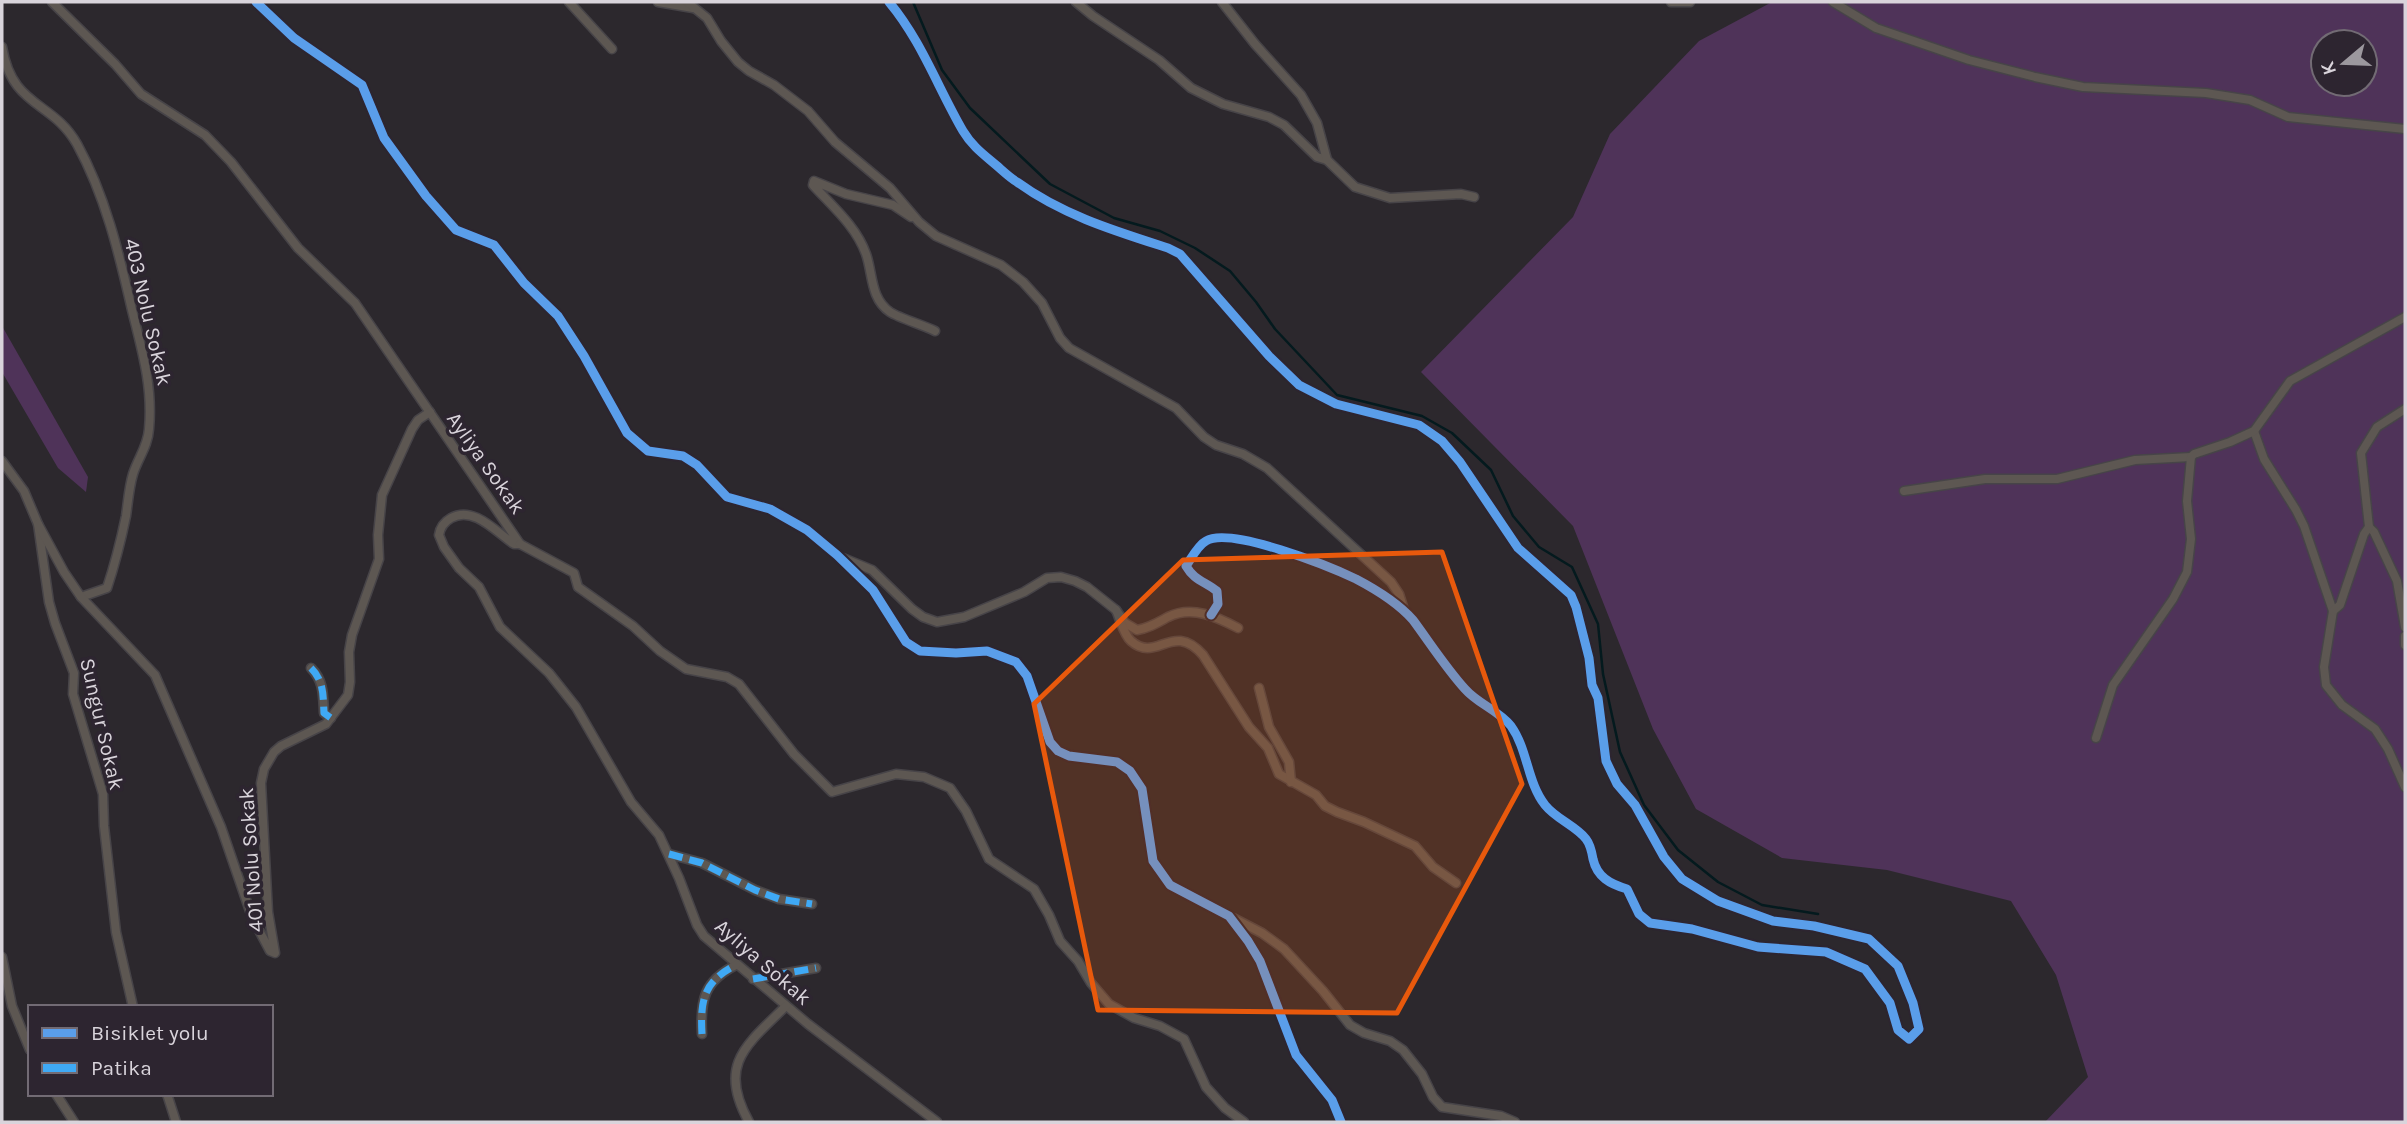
<svg xmlns="http://www.w3.org/2000/svg" width="2407" height="1124" font-family="Karla,sans-serif">
  <style>
    .green { fill: #4f3359; fill-rule: evenodd }
    .lines { fill: none; stroke-linecap: round; stroke-linejoin: round }
    .stream { stroke: #041a1e; stroke-width: 2.5 }
    .street-casing { stroke: #474448; stroke-width: 11 }
    .street { stroke: #5d5752; stroke-width: 8 }
    .quiet { stroke: #3fa9f5; stroke-width: 7; stroke-dasharray: 14 7; stroke-linecap: butt }
    .cycleway-casing { stroke: #2d2530; stroke-width: 13 }
    .cycleway { stroke: #5a9eea; stroke-width: 9 }
    .marked { fill: #e8590c; fill-opacity: 0.2; stroke: #e8590c; stroke-width: 5; stroke-linejoin: round }
    .labels { text-anchor: middle; stroke-width: 7; stroke-linejoin: round; paint-order: stroke }
    .street-label { font-size: 21px; fill: #d9d4db; stroke: #2d2530 }
  </style>
  <rect width="100%" height="100%" fill="#2c282d"/>
  <!-- green -->
  <g class="green">
    <path d="M1772,2H2405V1122H2045L2088,1077L2056,975L2011,901L1887,870L1782,858L1696,809L1653,729L1573,526L1421,372L1573,217L1610,134L1699,41ZM2323,42H2365V84H2323Z"/>
    <path d="M2,326L88,477L86,492L58,468L2,372Z"/>
  </g>
  <g class="lines">
    <!-- stream -->
    <path class="stream" d="M913,2L942,70L970,108L1050,184L1114,218L1160,231L1195,248L1230,271L1256,302L1275,329L1337,395L1422,416L1452,433L1491,470L1513,516L1539,547L1572,567L1598,624L1603,674L1620,752L1644,805L1678,850L1718,882L1762,905L1818,914"/>
    <defs>
      <g id="street">
        <path d="M52,2L115,64L141,94L205,135L231,162L298,248L355,303L520,544H514C497,533 474,505 451,518C444,522 440,528 439,535L444,547L459,568L479,587L500,627L549,673L576,707L631,802L659,835L679,878L697,925L704,936L808,1024L937,1122"/>
        <path d="M256,2L294,38L362,85L384,138L426,196L456,230L494,245L524,283L558,316L584,356L627,433L648,451L683,456L697,465L727,497L770,509L807,530L837,555L873,590L906,642L920,651L956,653L987,651L1016,662L1027,676L1050,742L1058,751L1069,756L1117,762L1130,771L1142,789L1153,861L1170,885L1229,916L1248,941L1260,961L1296,1055L1332,1100L1341,1122"/>
        <path d="M569,2L612,49"/>
        <path d="M658,2L693,8"/>
        <path d="M687,2L707,18L721,41L738,62L749,71L774,85L808,111L835,142L890,188L919,222L936,236L1001,265L1023,282L1042,303L1060,338L1069,348L1176,408L1204,437L1216,445L1243,454L1267,468L1391,582L1399,594L1404,610"/>
        <path d="M889,2C921,40 938,88 963,131C972,146 983,154 996,165C1003,171 1009,177 1017,182C1062,215 1115,231 1168,248L1180,254L1269,356L1299,385L1336,404L1419,425L1442,441L1460,462L1518,548L1571,595L1576,607L1589,658L1592,685L1598,698L1606,761L1617,784L1635,805L1664,857L1682,879L1718,901L1773,921L1814,926L1869,939L1898,966L1913,1003L1919,1029L1909,1039L1898,1030L1890,1003L1865,969L1826,952L1758,947L1692,929L1650,923L1639,914L1627,889C1610,884 1597,877 1593,859C1592,853 1590,844 1586,839C1576,826 1556,819 1545,805C1527,782 1528,750 1511,726C1498,710 1478,704 1465,689C1446,668 1430,643 1413,620C1398,603 1377,590 1356,579C1331,567 1230,526 1206,541C1198,545 1191,559 1186,566C1194,580 1204,581 1217,591L1218,604L1211,615"/>
        <path d="M1076,2L1093,16L1159,60L1191,88L1223,104L1269,117L1284,125L1317,157L1327,160L1355,187L1390,198L1461,194L1474,197"/>
        <path d="M1222,2L1255,44L1301,95L1317,123L1327,160"/>
        <path d="M1671,2H1690"/>
        <path d="M1833,2L1876,28L1969,60L2035,77L2083,87L2206,93L2250,100L2288,117L2405,129"/>
        <path d="M2,47C12,108 52,100 77,144C105,195 119,253 132,310C142,350 153,387 149,429C148,446 138,458 133,474C129,487 128,502 126,516C121,540 115,564 107,588L81,597"/>
        <path d="M911,217L893,205L846,194L814,181L813,185C832,206 856,226 866,254C873,274 870,298 890,312C899,318 923,325 935,331"/>
        <path d="M2254,431L2264,459L2296,510L2304,526L2333,611L2324,667L2326,685L2342,705L2375,729L2388,749L2405,787"/>
        <path d="M2,461L24,491L38,524L49,602L55,623L74,673L73,694L103,794L104,826L116,932L133,1007"/>
        <path d="M1904,491L1985,479H2057L2135,460L2191,457"/>
        <path d="M38,524L64,572L81,597L155,675L221,827L252,917L270,951L275,953L268,912L261,783L264,769L274,752L281,746L326,724L348,695L350,682L349,652L352,635L379,559L378,535L382,495L412,429L418,420L430,412"/>
        <path d="M2369,527L2374,532L2397,581L2405,627"/>
        <path d="M520,544L574,573L578,587L633,626L660,651L686,669L727,677L739,684L794,754L832,792L896,774L924,777L950,788L966,811L989,859L1034,889L1049,915L1060,941L1078,961L1091,983L1109,1004L1134,1018L1160,1026L1184,1039L1206,1087L1225,1108L1244,1122"/>
        <path d="M843,558L872,570L912,609L923,617L937,622L964,617L1024,592L1047,578L1061,577L1075,581L1087,587L1116,610L1125,623L1137,630C1149,628 1157,623 1168,617C1192,605 1217,617 1238,628"/>
        <path d="M1116,610C1120,619 1124,635 1131,641C1157,664 1172,620 1203,655L1249,727L1268,748L1279,774L1316,795L1325,806L1337,812L1364,822L1415,846L1433,867L1456,883"/>
        <path d="M2333,611L2340,605L2364,534L2369,527L2361,453L2377,427L2405,409"/>
        <path d="M2405,636V645"/>
        <path d="M311,668C324,681 323,695 324,713L331,718"/>
        <path d="M1259,688L1269,727L1289,762L1291,782"/>
        <path d="M2096,738L2113,685L2173,599L2187,572L2191,539L2187,501L2191,457L2194,454L2230,442L2254,431L2290,381L2405,317"/>
        <path d="M669,854L702,863L755,890L779,899L812,904"/>
        <path d="M1233,918L1262,933L1284,949L1323,991L1350,1025L1364,1033L1390,1041L1403,1050L1422,1074L1433,1097L1442,1107L1501,1116L1515,1122"/>
        <path d="M2,957L12,1006L30,1050"/>
        <path d="M753,979L816,968"/>
        <path d="M702,1034C700,1000 704,981 736,965"/>
        <path d="M56,1094L74,1122"/>
        <path d="M167,1094L176,1122"/>
        <path d="M749,1122C717,1065 746,1045 786,1006"/>
      </g>
    </defs>
    <!-- street casing -->
    <use href="#street" class="street-casing"/>
    <!-- street -->
    <use href="#street" class="street"/>
    <!-- quiet -->
    <g class="quiet">
      <path d="M311,668C324,681 323,695 324,713L331,718"/>
      <path d="M669,854L702,863L755,890L779,899L812,904"/>
      <path d="M753,979L816,968"/>
      <path d="M702,1034C700,1000 704,981 736,965"/>
    </g>
    <defs>
      <g id="cycleway">
        <path d="M256,2L294,38L362,85L384,138L426,196L456,230L494,245L524,283L558,316L584,356L627,433L648,451L683,456L697,465L727,497L770,509L807,530L837,555L873,590L906,642L920,651L956,653L987,651L1016,662L1027,676L1050,742L1058,751L1069,756L1117,762L1130,771L1142,789L1153,861L1170,885L1229,916L1248,941L1260,961L1296,1055L1332,1100L1341,1122"/>
        <path d="M889,2C921,40 938,88 963,131C972,146 983,154 996,165C1003,171 1009,177 1017,182C1062,215 1115,231 1168,248L1180,254L1269,356L1299,385L1336,404L1419,425L1442,441L1460,462L1518,548L1571,595L1576,607L1589,658L1592,685L1598,698L1606,761L1617,784L1635,805L1664,857L1682,879L1718,901L1773,921L1814,926L1869,939L1898,966L1913,1003L1919,1029L1909,1039L1898,1030L1890,1003L1865,969L1826,952L1758,947L1692,929L1650,923L1639,914L1627,889C1610,884 1597,877 1593,859C1592,853 1590,844 1586,839C1576,826 1556,819 1545,805C1527,782 1528,750 1511,726C1498,710 1478,704 1465,689C1446,668 1430,643 1413,620C1398,603 1377,590 1356,579C1331,567 1230,526 1206,541C1198,545 1191,559 1186,566C1194,580 1204,581 1217,591L1218,604L1211,615"/>
      </g>
    </defs>
    <!-- cycleway casing -->
    <use href="#cycleway" class="cycleway-casing"/>
    <!-- cycleway -->
    <use href="#cycleway" class="cycleway"/>
  </g>
  <!-- marked area -->
  <path class="marked" d="M1442,552L1522,784L1397,1013L1098,1010L1034,704L1183,560Z"/>
  <g class="labels">
    <!-- street labels -->
    <g class="street-label">
      <text transform="translate(148 312) rotate(77)" y="7">403 Nolu Sokak</text>
      <text transform="translate(486 463) rotate(55)" y="7">Ayliya Sokak</text>
      <text transform="translate(102 724) rotate(77)" y="7">Sungur Sokak</text>
      <text transform="translate(251 860) rotate(-94)" y="7">401 Nolu Sokak</text>
      <text transform="translate(763 962) rotate(41)" y="7">Ayliya Sokak</text>
    </g>
  </g>
  <!-- border -->
  <rect width="2407" height="1124" fill="none" stroke="#d9d4db" stroke-width="7"/>
  <!-- legend -->
  <rect x="28" y="1005" width="245" height="91" fill="#2d2530" stroke="#726b74" stroke-width="2"/>
  <rect x="42" y="1028" width="35" height="10" fill="#5a9eea" stroke="#726b74" stroke-width="2"/>
  <text x="91" y="1040" font-size="21" fill="#d9d4db">Bisiklet yolu</text>
  <rect x="42" y="1063" width="35" height="10" fill="#3fa9f5" stroke="#726b74" stroke-width="2"/>
  <text x="91" y="1075" font-size="21" fill="#d9d4db">Patika</text>
  <!-- north arrow -->
  <g transform="translate(2344 63) rotate(251)"><circle r="33" fill="#2d2530" stroke="#726b74" stroke-width="2"/>
  <path d="M0-5L12 26L0 18L-12 26Z" fill="#9c989e"/>
  <text y="-10" font-size="19" font-weight="bold" text-anchor="middle" fill="#d9d4db">K</text>
  </g>
</svg>
